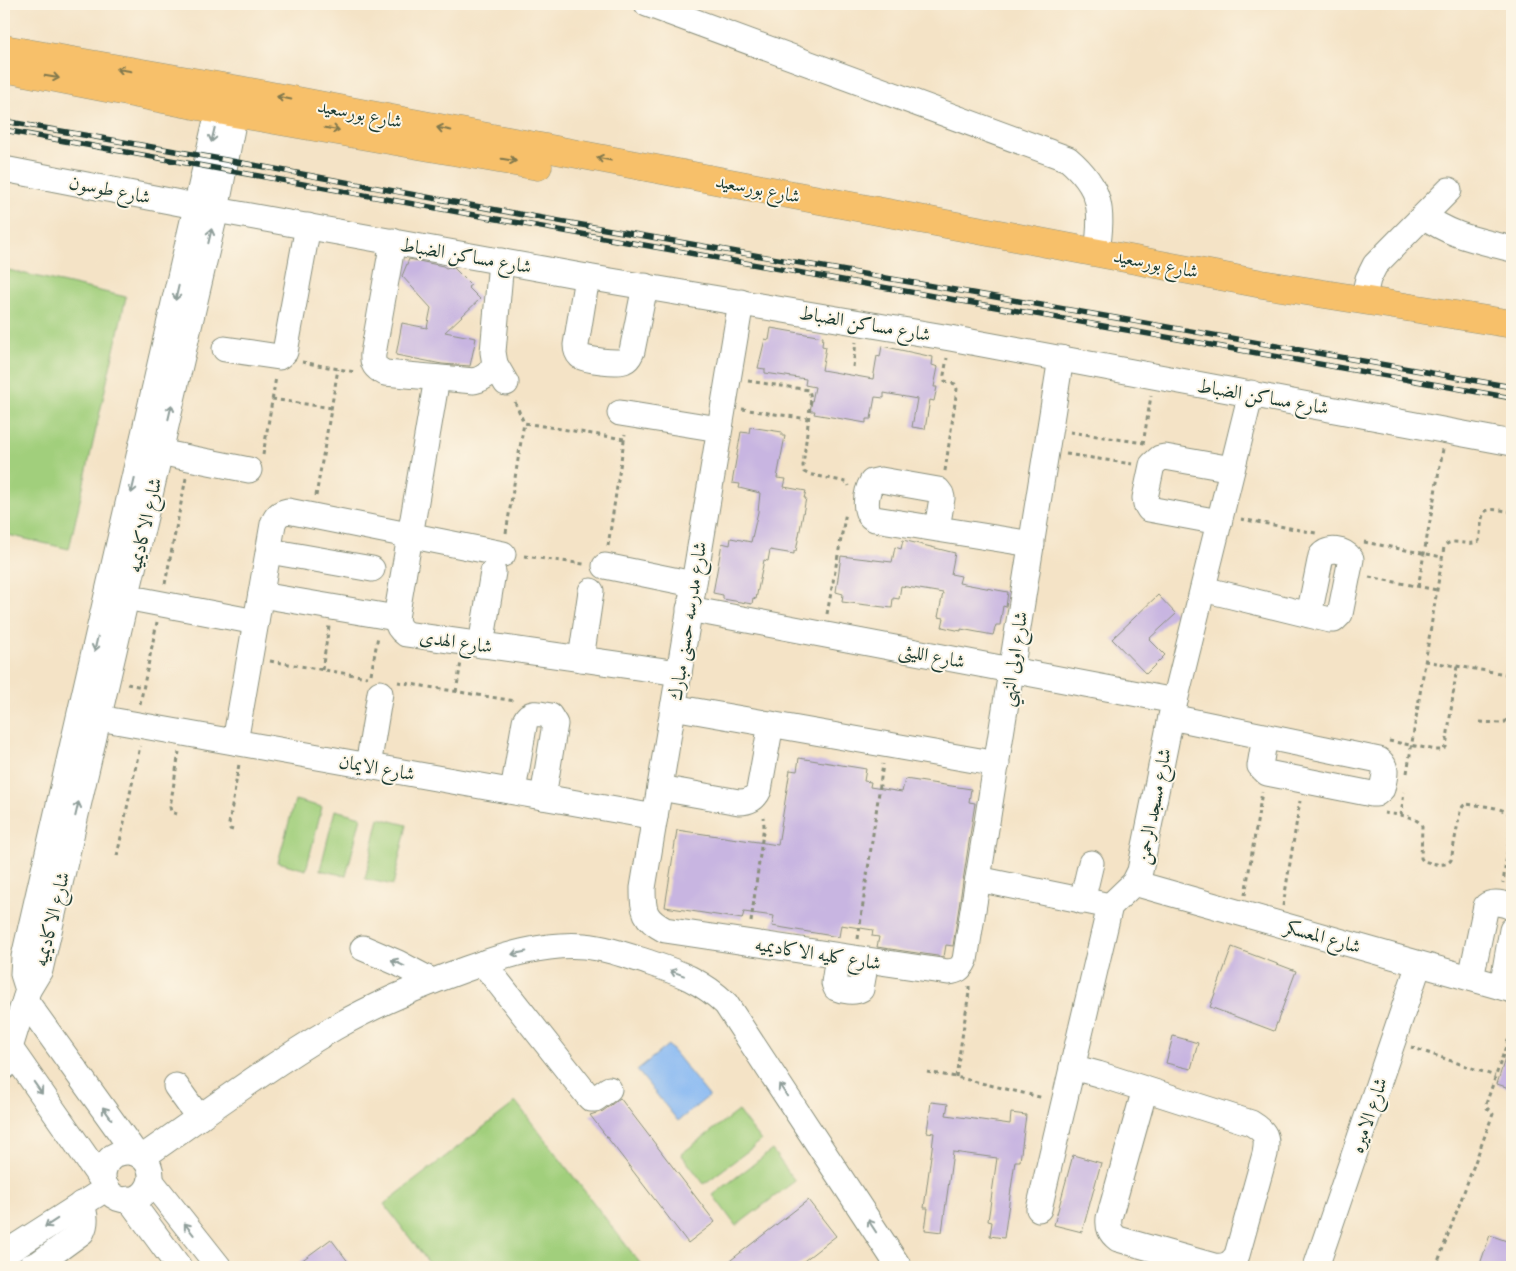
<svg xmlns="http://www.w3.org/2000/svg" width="1516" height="1271" font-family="'IM FELL Great Primer',Amiri,serif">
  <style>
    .green { fill: #a1cf7c; stroke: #608658 }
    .water { fill: #86b8f3; stroke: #527a94 }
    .building { fill: #c8b5e1 }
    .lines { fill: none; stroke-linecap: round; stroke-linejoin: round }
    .minor-casing { stroke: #8a907d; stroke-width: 27 }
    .major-casing { stroke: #8a907d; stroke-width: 29 }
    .path { stroke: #8a907d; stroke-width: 3; stroke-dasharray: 4 4; stroke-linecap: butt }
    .minor { stroke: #fff; stroke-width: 25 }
    .major { stroke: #f7c06b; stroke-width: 28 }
    .rail-casing { stroke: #1f3d34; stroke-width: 5.5 }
    .rail { stroke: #fcf5e5; stroke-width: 4; stroke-dasharray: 11; stroke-linecap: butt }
    .oneway { stroke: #80784d }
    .oneway2 { stroke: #8f9e9a }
    .labels { text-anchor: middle; stroke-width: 4; stroke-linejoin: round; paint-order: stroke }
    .street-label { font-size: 19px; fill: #1f3d34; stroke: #fcf5e5 }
  </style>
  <rect width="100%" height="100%" fill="#fcf5e5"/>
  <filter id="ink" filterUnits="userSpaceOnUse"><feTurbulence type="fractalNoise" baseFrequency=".02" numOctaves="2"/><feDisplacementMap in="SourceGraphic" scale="10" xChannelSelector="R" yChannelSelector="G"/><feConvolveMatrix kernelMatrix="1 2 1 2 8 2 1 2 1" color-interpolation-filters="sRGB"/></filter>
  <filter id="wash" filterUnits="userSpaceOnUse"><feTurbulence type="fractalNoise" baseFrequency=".0096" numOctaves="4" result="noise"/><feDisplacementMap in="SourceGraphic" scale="20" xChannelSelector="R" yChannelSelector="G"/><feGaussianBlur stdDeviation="1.12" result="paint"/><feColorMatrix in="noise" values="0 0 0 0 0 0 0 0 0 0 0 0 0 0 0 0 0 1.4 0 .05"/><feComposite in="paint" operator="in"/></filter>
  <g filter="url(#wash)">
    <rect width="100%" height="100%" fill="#f4e3c6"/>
    <!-- green -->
    <g class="green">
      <path d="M4,269L126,297L69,549L4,534Z"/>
      <path d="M295,800L322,807L306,870L278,862Z"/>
      <path d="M335,810L361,817L346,876L320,870Z"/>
      <path d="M379,818L407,825L393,885L365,879Z"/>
      <path d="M516,1102L643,1267H432L384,1204Z"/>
      <path d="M738,1111L761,1141L704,1184L681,1154Z"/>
      <path d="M772,1150L795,1181L736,1226L713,1195Z"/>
    </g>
    <!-- water -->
    <path class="water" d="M668,1045L709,1096L678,1121L637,1070Z"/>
    <g id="blocks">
      <!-- building -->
      <g class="building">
        <path d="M409,259L443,266L446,268L449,267L454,268L471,285L468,287L480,299L445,332L476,338L470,366L442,364L396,355L402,323L427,328L431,308L402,276Z"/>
        <path d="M771,328L823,337L822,346L826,347L822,370L873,379L877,356L880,357L882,346L933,357L932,365L938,367L934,387H937L934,401L930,400L925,429L912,427L917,399L884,393V398L875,397L871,419H866V423L814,414L815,411H810L815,387L805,385L806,379L765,373V369L758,368L765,339L769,340Z"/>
        <path d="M750,427L782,432V436H785L777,478L786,479L784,487L806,491L804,498H806L796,551H794V554L770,550L768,561L764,560L756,599L753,598L752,604L723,599V595L713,593L722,543L730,545L731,538L751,542L758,512L760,493L739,488L740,484L732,483L741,432L749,433Z"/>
        <path d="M903,540L955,553L951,574L961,576L959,583L1008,592L1006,607L1003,606L1000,625H996L993,635L961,629V631L942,627L944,618L938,617L943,593L901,586L899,599L893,598L892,608L842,602L843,594L836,592L841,556L892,562L895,547L901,549Z"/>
        <path d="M1158,595L1176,614L1149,639L1165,655L1146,674L1112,639Z"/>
        <path d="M799,758L866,769L864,781L871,782L870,787L902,792L905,779L971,789L969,802L975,803L953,946L946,945L944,957L877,947L879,937L872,936L873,930L841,925L839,937L772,926L774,916L744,912L742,919L665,907L677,830L778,845L790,770L797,771Z"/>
        <path d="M1232,947L1296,971L1274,1031L1210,1007Z"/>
        <path d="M1173,1036L1198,1043L1191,1069L1166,1063Z"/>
        <path d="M1509,1046H1512V1089L1497,1084Z"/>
        <path d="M620,1098L715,1222L688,1243L590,1115L603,1111Z"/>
        <path d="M931,1102L948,1104L946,1115L1010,1124L1011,1113L1026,1115L1020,1161H1015L1004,1238L990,1236L992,1222L988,1221L997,1158L953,1152L942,1232L925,1230L928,1208H924L934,1133L927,1132Z"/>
        <path d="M1073,1155L1101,1163L1082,1232L1054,1225Z"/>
        <path d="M808,1200L836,1236L796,1267H722Z"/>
        <path d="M1490,1235L1512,1243V1267H1479Z"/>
        <path d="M331,1239L352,1267H293Z"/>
      </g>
    </g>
  </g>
  <g filter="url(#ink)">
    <use href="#blocks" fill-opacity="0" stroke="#8a907d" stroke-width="1"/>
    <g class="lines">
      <defs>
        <g id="minor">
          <path d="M647,4L1068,159C1102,188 1103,210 1097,252"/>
          <path d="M4,169L216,210L587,277L950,338L1512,443"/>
          <path d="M1424,216C1453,237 1478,240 1512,249"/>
          <path d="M393,241L373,354C372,364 375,368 385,373L474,381C485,378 489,374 495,364"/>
          <path d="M501,261L493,352L495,364L506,383"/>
          <path d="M587,277L576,345C576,349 577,353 580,356C586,360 618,364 624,361C629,359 630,355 632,351L645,286"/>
          <path d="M1363,300L1368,279L1375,265L1449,190"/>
          <path d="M741,302L643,888C643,911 644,919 665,930L948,972C957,971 961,969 965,960L1061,358"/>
          <path d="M225,349L279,357L285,352L308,226"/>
          <path d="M437,378L396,618C397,626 400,630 406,634L679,673"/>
          <path d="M620,413L719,429"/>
          <path d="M144,449L249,470"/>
          <path d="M1219,522L1149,509L1146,504L1145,498L1152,465L1160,458L1165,457L1232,469"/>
          <path d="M937,529L942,498L941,494L938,490L881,480L872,482C866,492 862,515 875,519L1032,544"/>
          <path d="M269,551L372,569"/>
          <path d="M605,566L693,584"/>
          <path d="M1203,589L1330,620H1334L1340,614L1351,559C1344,549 1328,547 1321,556L1309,615"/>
          <path d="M110,594L256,622"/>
          <path d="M261,595L396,618"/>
          <path d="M689,609L1175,701"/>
          <path d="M481,645L493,572"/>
          <path d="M581,659L591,591"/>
          <path d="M673,707L997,764"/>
          <path d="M1171,717L1379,760C1389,768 1384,778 1382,789L1376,794H1372L1267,773L1260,766L1265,736"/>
          <path d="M99,718L655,817"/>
          <path d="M235,742L273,524C276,516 279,513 288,511L503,554"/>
          <path d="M368,766L380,693"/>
          <path d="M660,788L739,802C749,802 755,799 759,790L771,724"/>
          <path d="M513,791L525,721C530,710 541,714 550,716L555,724L543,797"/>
          <path d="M978,879L1110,906"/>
          <path d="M1134,883L1512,990"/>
          <path d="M1082,901L1091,863"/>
          <path d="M363,948L398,963L432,981"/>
          <path d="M838,957L834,983L836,988C843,991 854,993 861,989L866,961"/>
          <path d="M483,963L588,1096L591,1099H595L609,1089"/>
          <path d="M1471,978L1486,906C1492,901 1506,903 1512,908"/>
          <path d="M1502,987L1512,930"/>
          <path d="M28,990L23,974L24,957L223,90"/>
          <path d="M25,1000L135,1153"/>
          <path d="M10,1048L104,1183"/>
          <path d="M4,1067L28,990L40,970L43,957L216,210L239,92"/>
          <path d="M1072,1067L1098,1074L1251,1123C1266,1132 1268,1137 1265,1154L1237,1255C1231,1264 1226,1267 1214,1266L1118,1239C1110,1233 1108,1228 1109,1218L1145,1089"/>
          <path d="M176,1086L199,1118"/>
          <circle cx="127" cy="1176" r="24"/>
          <path d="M143,1157C206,1113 268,1067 334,1028C376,1004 421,985 466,969C503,956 544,943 584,946C607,948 628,956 650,963C680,973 702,981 726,1004L899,1267"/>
          <path d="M151,1181L219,1267"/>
          <path d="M129,1199L179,1267"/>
          <path d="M1039,1209L1110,906L1134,883L1140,871L1171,717L1251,393"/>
          <path d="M4,1254L107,1188"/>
          <path d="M30,1267L38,1264L82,1232C87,1222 86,1214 81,1204"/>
          <path d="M1316,1267L1419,964"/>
        </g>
        <g id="major">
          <path d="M4,49L240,90L1262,284L1512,324"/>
          <path d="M4,68L235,113L538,166"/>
        </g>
      </defs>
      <!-- minor casing -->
      <use href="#minor" class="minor-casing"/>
      <!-- major casing -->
      <use href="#major" class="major-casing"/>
      <!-- path -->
      <g class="path">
        <path d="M302,362L355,372"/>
        <path d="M853,367L856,342"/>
        <path d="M748,381L809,390L811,398L803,466L804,472L808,474L842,481L848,483L849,486"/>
        <path d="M272,399L332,408"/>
        <path d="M515,402L524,423L624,439"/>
        <path d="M742,409L808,419"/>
        <path d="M1070,432L1144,443"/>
        <path d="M1143,444L1151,396"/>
        <path d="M1066,454L1132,464"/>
        <path d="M263,455L276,377"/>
        <path d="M945,471L957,389L955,384L945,381L944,375L947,358"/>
        <path d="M316,496L338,369"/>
        <path d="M1241,519L1316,533"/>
        <path d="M506,533L524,423"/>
        <path d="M1364,542L1442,557"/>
        <path d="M608,546L625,434"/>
        <path d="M524,556L584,564"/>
        <path d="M1369,577L1437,590"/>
        <path d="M165,584L186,478"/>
        <path d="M1418,587L1443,449"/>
        <path d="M827,614L846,512"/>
        <path d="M270,661L367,677"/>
        <path d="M1425,661L1512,675"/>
        <path d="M322,670L329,626"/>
        <path d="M371,674L378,636"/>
        <path d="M398,682L515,701"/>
        <path d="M127,684L143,687"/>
        <path d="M456,692L461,662"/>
        <path d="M140,704L157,622"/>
        <path d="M1480,722L1500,723L1505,722L1508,717L1512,686"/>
        <path d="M1389,741L1436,750H1442L1446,747L1457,666"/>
        <path d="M1407,773L1444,547C1451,536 1468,548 1479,541C1484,509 1478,506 1512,512"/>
        <path d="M1384,813C1396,815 1416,815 1422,826L1421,858L1423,861C1432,863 1445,868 1451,860L1460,812L1463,806L1466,804C1479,806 1509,806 1512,819L1503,883"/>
        <path d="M177,814L171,812L170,807L179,752"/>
        <path d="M1401,816L1404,792"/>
        <path d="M233,830L230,829L229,824L239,764"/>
        <path d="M117,856L140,746"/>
        <path d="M1245,895L1262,792"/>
        <path d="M1283,906L1300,801"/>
        <path d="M751,922L764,825L763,817"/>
        <path d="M858,939L883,764"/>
        <path d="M1411,1047L1495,1076"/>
        <path d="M927,1072L956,1077L1044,1098"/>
        <path d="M956,1077L969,992V986"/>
        <path d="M1436,1267L1493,1114L1487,1108L1486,1104L1512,1029"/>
      </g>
      <!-- minor -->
      <use href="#minor" class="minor"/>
      <!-- major -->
      <use href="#major" class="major"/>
      <defs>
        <g id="rail">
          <path d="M4,121L226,160L519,214L1512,387"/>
          <path d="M4,130L519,223L1512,398"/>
        </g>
      </defs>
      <!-- rail casing -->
      <use href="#rail" class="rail-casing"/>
      <!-- rail -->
      <use href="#rail" class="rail"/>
    </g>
    <!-- one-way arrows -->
    <defs><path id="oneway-shaft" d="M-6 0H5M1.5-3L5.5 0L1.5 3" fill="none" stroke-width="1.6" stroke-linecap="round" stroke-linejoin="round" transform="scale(1.25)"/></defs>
    <g class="oneway">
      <use href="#oneway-shaft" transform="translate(124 70) rotate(-170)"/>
      <use href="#oneway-shaft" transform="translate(52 77) rotate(10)"/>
      <use href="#oneway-shaft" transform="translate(284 98) rotate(-169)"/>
      <use href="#oneway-shaft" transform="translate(332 129) rotate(10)"/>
      <use href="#oneway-shaft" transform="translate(444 129) rotate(-169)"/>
      <use href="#oneway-shaft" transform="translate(604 159) rotate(-169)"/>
      <use href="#oneway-shaft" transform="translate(509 160) rotate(10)"/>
    </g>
    <g class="oneway2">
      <use href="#oneway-shaft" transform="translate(213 135) rotate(103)"/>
      <use href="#oneway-shaft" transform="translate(210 236) rotate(-77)"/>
      <use href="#oneway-shaft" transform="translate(177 293) rotate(103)"/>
      <use href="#oneway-shaft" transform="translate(170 412) rotate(-77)"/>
      <use href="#oneway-shaft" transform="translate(133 486) rotate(103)"/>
      <use href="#oneway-shaft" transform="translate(96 644) rotate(103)"/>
      <use href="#oneway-shaft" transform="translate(77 809) rotate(-77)"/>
      <use href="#oneway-shaft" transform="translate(519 953) rotate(168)"/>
      <use href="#oneway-shaft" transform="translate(398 963) rotate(-154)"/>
      <use href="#oneway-shaft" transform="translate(677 973) rotate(-160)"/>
      <use href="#oneway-shaft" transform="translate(38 1088) rotate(55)"/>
      <use href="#oneway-shaft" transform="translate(783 1090) rotate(-123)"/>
      <use href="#oneway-shaft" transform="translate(107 1113) rotate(-126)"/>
      <use href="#oneway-shaft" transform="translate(51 1223) rotate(147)"/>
      <use href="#oneway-shaft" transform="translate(872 1226) rotate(-123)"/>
      <use href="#oneway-shaft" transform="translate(189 1229) rotate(-128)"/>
    </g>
  </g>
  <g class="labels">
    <!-- street labels -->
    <g class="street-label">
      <text transform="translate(360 113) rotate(11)" y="7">شارع بورسعيد</text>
      <text transform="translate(758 188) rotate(11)" y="7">شارع بورسعيد</text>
      <text transform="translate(110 189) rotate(11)" y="7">شارع طوسون</text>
      <text transform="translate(466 255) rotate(10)" y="7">شارع مساكن الضباط</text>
      <text transform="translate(1156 263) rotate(11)" y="7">شارع بورسعيد</text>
      <text transform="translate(865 323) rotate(10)" y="7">شارع مساكن الضباط</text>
      <text transform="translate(1263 396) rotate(10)" y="7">شارع مساكن الضباط</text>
      <text transform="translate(144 525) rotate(-77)" y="7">شارع الاكاديميه</text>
      <text transform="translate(687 621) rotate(-81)" y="7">شارع مدرسه حسنى مبارك</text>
      <text transform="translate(456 641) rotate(8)" y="7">شارع الهدى</text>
      <text transform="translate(932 655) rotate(11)" y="7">شارع الليثى</text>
      <text transform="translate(1013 659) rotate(-81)" y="7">شارع اولى النهي</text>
      <text transform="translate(377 767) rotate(10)" y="7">شارع الايمان</text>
      <text transform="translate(1153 806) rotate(-79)" y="7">شارع مسجد الرحمن</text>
      <text transform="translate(51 919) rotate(-76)" y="7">شارع الاكاديميه</text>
      <text transform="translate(1323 936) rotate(16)" y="7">شارع المعسكر</text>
      <text transform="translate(818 953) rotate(9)" y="7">شارع كليه الاكاديميه</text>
      <text transform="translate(1368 1115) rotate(-71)" y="7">شارع الاميره</text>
    </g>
  </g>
  <!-- margin -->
  <rect width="1516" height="1271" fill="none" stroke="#fcf5e5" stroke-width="20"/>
</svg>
